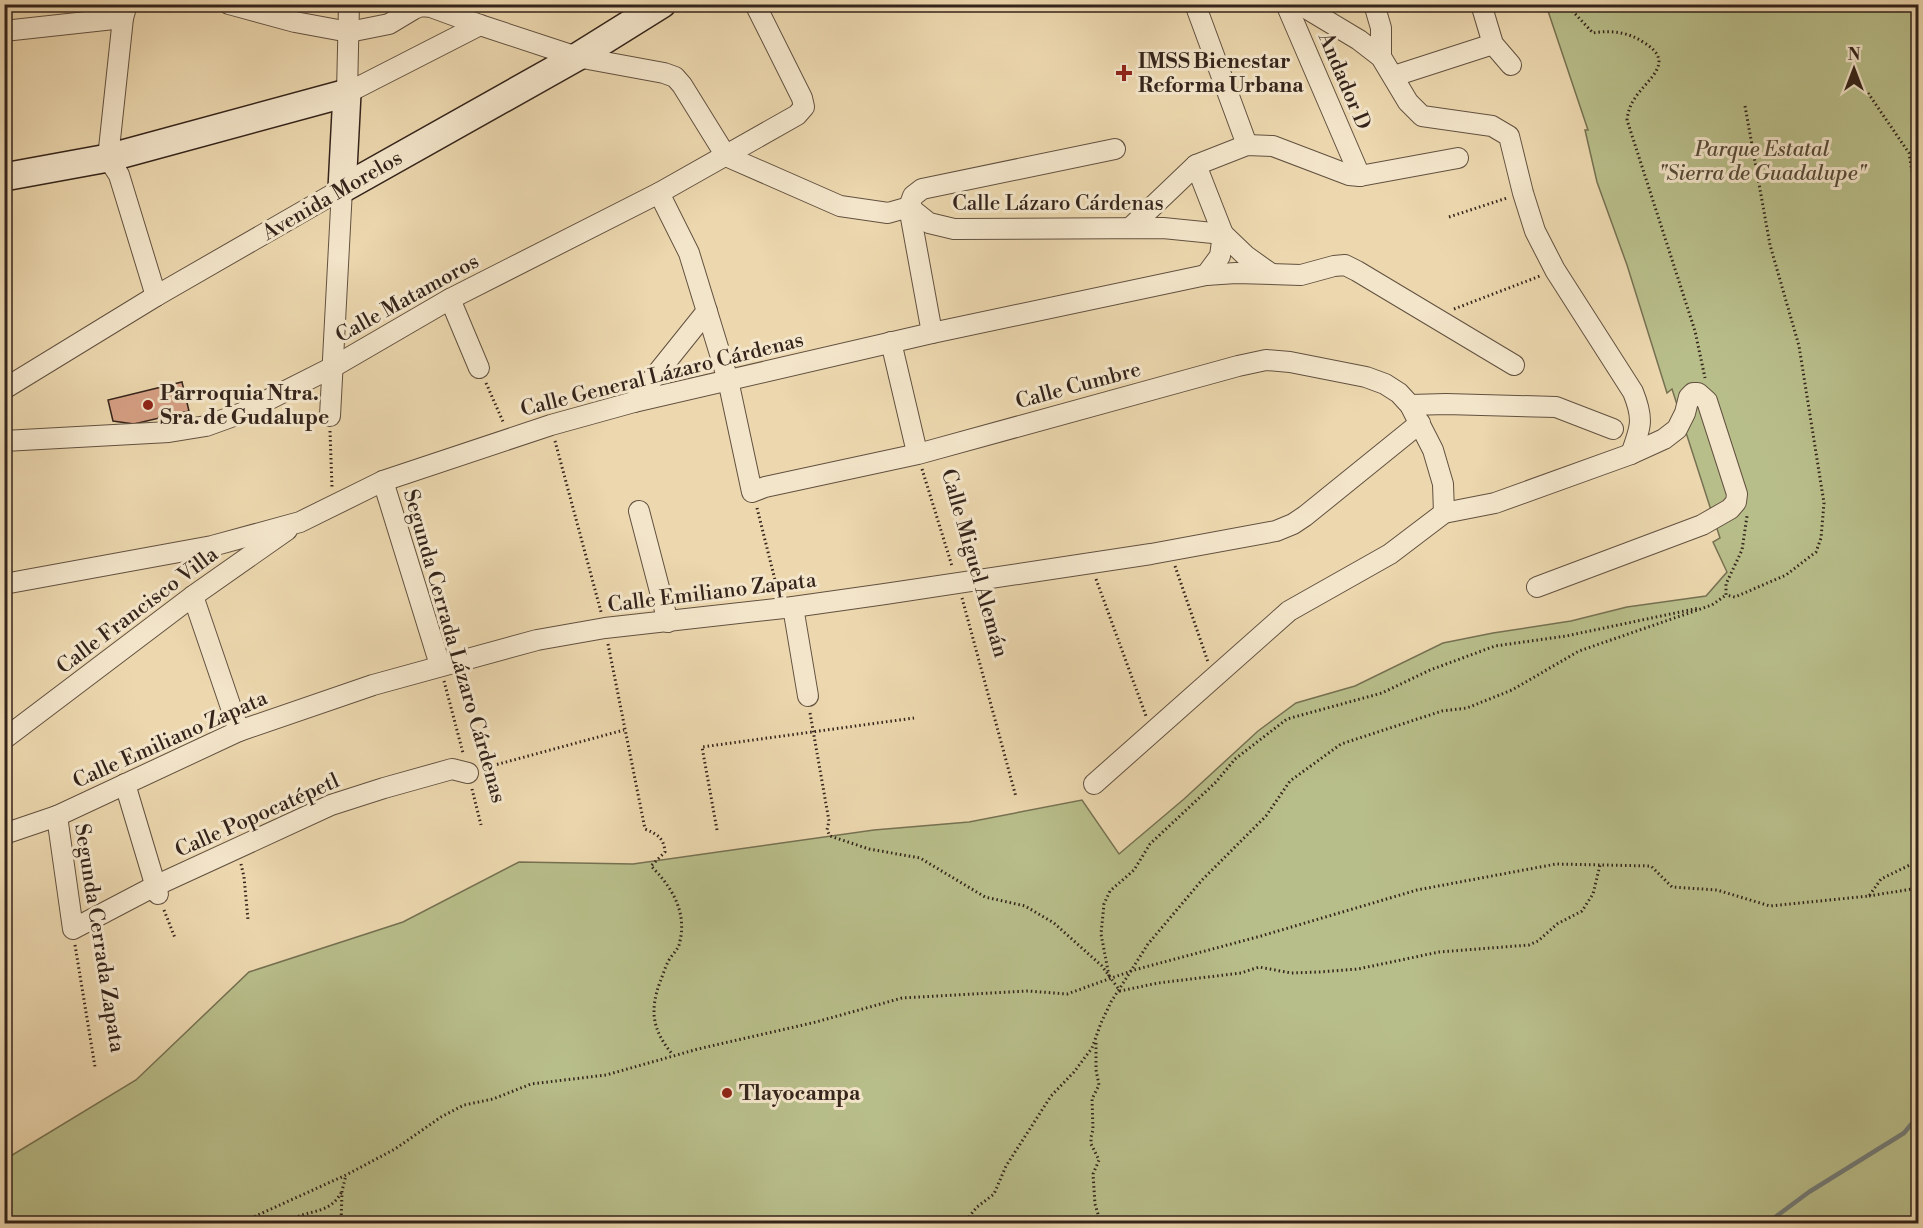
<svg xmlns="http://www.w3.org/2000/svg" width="1923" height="1228" font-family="'Libre Bodoni',serif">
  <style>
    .green { fill: #b8be8a; stroke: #767152; stroke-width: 1.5 }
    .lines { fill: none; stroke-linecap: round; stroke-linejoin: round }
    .stream { stroke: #737c78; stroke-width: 4.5 }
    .building { fill: #d7a085; stroke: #34241b; stroke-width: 1.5 }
    .street-casing { stroke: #625140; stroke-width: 22 }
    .secondary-casing { stroke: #34241b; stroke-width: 30 }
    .path { stroke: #34241b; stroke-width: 3; stroke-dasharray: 1.5 3; stroke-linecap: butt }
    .street { stroke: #f3e5ca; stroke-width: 20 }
    .secondary { stroke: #f3e5ca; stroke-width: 27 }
    .poi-dot { fill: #8f2418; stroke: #f3e5ca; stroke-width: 2 }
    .labels { text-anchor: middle; stroke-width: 6; stroke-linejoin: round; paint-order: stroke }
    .poi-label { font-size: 21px; font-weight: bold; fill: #34241b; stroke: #f3e5ca; text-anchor: start }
    .street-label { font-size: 21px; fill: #34241b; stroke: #f3e5ca }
    .park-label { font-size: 21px; font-style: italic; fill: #554a37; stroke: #f3e5ca }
  </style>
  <rect width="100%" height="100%" fill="#ecd7ae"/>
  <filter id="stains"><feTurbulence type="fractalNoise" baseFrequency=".00333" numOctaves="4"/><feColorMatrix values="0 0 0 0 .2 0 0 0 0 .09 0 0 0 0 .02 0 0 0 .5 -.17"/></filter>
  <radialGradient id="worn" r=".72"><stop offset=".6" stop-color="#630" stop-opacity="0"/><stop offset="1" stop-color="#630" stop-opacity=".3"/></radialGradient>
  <!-- green -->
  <path class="green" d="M1546,5H1918V1223L5,1224L4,1160L136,1080L249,972L403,922L519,862L633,864L874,830L969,822L1082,800L1119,854L1184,799L1258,731L1296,703L1355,686L1443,643L1493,633L1571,621L1627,607L1706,596L1727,572L1713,542L1720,538L1672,389L1667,393L1627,265L1597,182L1585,130H1588Z"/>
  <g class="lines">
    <!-- stream -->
    <path class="stream" d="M1766,1224L1809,1192L1904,1133L1918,1116"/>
  </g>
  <!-- building -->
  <path class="building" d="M182,382L189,411L134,424L113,421L108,400Z"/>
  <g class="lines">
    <defs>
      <g id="street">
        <path d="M127,4L123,18L108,158L119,175L156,296"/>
        <path d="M229,4L295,22L349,32L389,24L414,9L421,6L431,7L480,25L577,57L664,73L675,77L682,85L726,156L840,206L888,213L909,207L929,223L954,229L1163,228L1223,234L1246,256L1270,273"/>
        <path d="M349,4L347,93L480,25"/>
        <path d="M1195,4L1247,145"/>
        <path d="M1286,4L1360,176"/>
        <path d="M1299,4L1359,40L1381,57L1408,102L1422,116L1492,126L1509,136L1523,193L1535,231L1555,270L1633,392C1644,419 1641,427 1631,454"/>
        <path d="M1374,4L1381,28V57"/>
        <path d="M1481,4L1493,44L1511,65"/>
        <path d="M4,31L123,18"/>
        <path d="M1394,76L1493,44"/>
        <path d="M1196,165L1223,234L1220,256L1206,275"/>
        <path d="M659,193L689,253L728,380L752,492L765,487L918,454L1238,366L1266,360L1290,362L1366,377L1385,384L1399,393L1410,405L1433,450L1443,484L1444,513"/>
        <path d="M1130,228L1196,165L1247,145L1273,146L1349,175L1360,176L1458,158"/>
        <path d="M450,299L479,368"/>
        <path d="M932,333L909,207L913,196L922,189L1115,149"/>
        <path d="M891,342L915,444"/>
        <path d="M4,389L156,296L342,189"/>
        <path d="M634,402L707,311"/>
        <path d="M1410,405L1446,404L1556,407L1613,429"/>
        <path d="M330,416L342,189"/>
        <path d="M4,441L169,432L206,426L242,413L333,367L450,299L659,193L797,115L804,107L802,98L755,4"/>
        <path d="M383,481L440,665"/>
        <path d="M639,511L668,622"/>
        <path d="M4,584L212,546L300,522L383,481L551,425L634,402L932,333L1206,275L1236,273L1301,275L1334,266L1345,265L1357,271L1514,365"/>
        <path d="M193,596L239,731"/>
        <path d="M793,607L808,696"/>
        <path d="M4,739L193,596L287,530"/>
        <path d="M125,784L158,894"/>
        <path d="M1094,784L1289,611L1390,554L1444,513L1495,503L1631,454L1664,439L1677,429L1685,413L1689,397L1693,393H1698L1707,401L1737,494L1736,502L1730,509L1702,525L1537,587"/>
        <path d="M57,816L73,929L155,886L331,805L384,788L452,769L468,773"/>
        <path d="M4,834L57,816L239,731L373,685L537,640L605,628L793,607L885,594L1151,554L1276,531L1293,524L1305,516L1420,423"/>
      </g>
      <g id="secondary">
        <path d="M4,177L108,158L347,93L342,189"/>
        <path d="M342,189L577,57L662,4"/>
      </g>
    </defs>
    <!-- street casing -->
    <use href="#street" class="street-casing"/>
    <!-- secondary casing -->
    <use href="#secondary" class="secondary-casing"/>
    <!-- path -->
    <g class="path">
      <path d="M1566,4L1593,33C1611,30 1628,32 1643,42C1677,62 1648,78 1635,98C1630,105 1628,112 1627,120L1695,331L1705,378"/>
      <path d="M1868,93L1909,153L1918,209"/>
      <path d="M1745,106L1770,245L1799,346L1824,503L1821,538L1816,552L1786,575L1735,597L1726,595V584L1742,550L1747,516"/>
      <path d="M1449,217L1507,198"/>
      <path d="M1454,309L1540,276"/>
      <path d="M486,383L504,424"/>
      <path d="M330,431L332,487"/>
      <path d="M555,441L601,612"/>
      <path d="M922,469L952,566"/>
      <path d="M757,508L778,592"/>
      <path d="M1175,566L1208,662"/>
      <path d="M1096,579L1146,716"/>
      <path d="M962,598L1016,797"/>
      <path d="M608,644L645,829C657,834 664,838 665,852L651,866C671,886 687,911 680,941C679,949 673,953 669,960C665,967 663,975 660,982C649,1012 653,1031 673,1055"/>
      <path d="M444,681L463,753"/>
      <path d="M810,713L829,821L827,830L830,836L869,849L920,858L985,897L1025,906L1054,923L1102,966L1120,991L1158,983L1241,973L1259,967L1291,973L1319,972L1358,969L1439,952L1529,945L1538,941L1557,924L1582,911L1593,894L1600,865"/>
      <path d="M484,768L624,730"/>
      <path d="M472,789L481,825"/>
      <path d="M717,830L702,747L914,718"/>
      <path d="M241,864L244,877L248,920"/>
      <path d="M1869,896L1918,888"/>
      <path d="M164,910L175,938"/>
      <path d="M75,945L95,1067"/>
      <path d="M1109,976L1101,934L1104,904L1110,891L1134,870L1150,844L1216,782L1235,759L1287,719L1382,693L1430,670L1495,646L1566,636L1699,608"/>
      <path d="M1096,1043V1070L1099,1085L1092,1099L1093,1130L1091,1137V1144L1099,1160L1093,1174L1095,1204L1101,1224"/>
      <path d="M4,1085L6,1097"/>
      <path d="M238,1224L346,1175L395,1149L441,1117L464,1105L493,1099L531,1084L606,1075L698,1049L816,1022L902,998L1028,991L1067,994L1134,970L1261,936L1417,890L1556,864L1651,866L1672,887L1717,890L1770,906L1869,896L1881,879L1918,861"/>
      <path d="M287,1224C304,1207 329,1218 342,1191"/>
      <path d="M341,1224L342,1191L346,1175"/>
      <path d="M963,1224L977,1207L994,1194L1006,1166L1051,1096L1074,1072L1092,1048L1101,1023L1111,1002L1148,944L1202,880L1266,816L1290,781L1341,744L1442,711L1467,708L1512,690L1579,651L1712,605L1726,595"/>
    </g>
    <!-- street -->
    <use href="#street" class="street"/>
    <!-- secondary -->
    <use href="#secondary" class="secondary"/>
  </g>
  <!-- markers -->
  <g class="poi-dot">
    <path d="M1121 64h6v6h6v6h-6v6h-6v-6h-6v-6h6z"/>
    <circle cx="148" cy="405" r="6"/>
    <circle cx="727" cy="1093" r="6"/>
  </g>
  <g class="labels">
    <!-- poi labels -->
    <g class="poi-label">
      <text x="1138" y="68">IMSS Bienestar<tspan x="1138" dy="24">Reforma Urbana</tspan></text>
      <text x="160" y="400">Parroquia Ntra.<tspan x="160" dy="24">Sra. de Gudalupe</tspan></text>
      <text x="739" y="1100">Tlayocampa</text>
    </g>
    <!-- street labels -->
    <g class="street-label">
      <text transform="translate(1345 81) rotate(67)" y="7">Andador D</text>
      <text transform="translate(332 195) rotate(-30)" y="7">Avenida Morelos</text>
      <text x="1058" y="210">Calle Lázaro Cárdenas</text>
      <text transform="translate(407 298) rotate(-29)" y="7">Calle Matamoros</text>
      <text transform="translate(662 374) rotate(-14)" y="7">Calle General Lázaro Cárdenas</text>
      <text transform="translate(1078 385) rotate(-15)" y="7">Calle Cumbre</text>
      <text transform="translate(975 563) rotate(74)" y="7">Calle Miguel Alemán</text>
      <text transform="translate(712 592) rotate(-7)" y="7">Calle Emiliano Zapata</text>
      <text transform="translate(137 610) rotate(-37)" y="7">Calle Francisco Villa</text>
      <text transform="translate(455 646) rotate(74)" y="7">Segunda Cerrada Lázaro Cárdenas</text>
      <text transform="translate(170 739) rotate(-24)" y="7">Calle Emiliano Zapata</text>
      <text transform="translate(257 815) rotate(-24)" y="7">Calle Popocatépetl</text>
      <text transform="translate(100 938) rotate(81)" y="7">Segunda Cerrada Zapata</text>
    </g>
    <!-- park labels -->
    <g class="park-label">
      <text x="1762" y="156">Parque Estatal<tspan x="1762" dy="24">"Sierra de Guadalupe"</tspan></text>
    </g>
  </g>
  <!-- margin -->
  <rect width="1923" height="1228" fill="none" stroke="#ecd7ae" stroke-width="24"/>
  <rect x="6" y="6" width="1911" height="1216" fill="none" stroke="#34241b" stroke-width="3"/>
  <rect x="12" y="12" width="1899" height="1204" fill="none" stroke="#34241b" stroke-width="1.5"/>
  <!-- north arrow -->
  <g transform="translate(1854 69)" stroke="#f3e5ca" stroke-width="4.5" paint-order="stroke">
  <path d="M0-4.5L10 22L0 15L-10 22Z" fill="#34241b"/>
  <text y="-9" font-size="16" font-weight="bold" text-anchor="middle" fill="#34241b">N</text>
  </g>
  <rect width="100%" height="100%" filter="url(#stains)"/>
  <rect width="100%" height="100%" fill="url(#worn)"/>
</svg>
